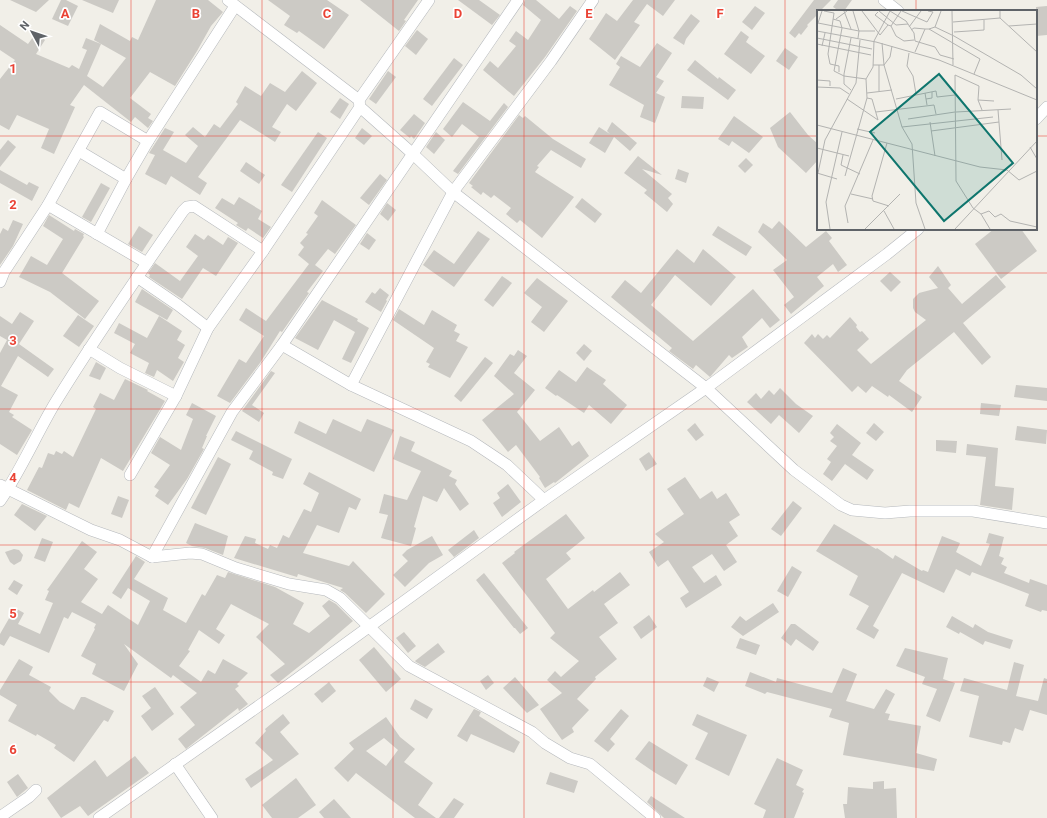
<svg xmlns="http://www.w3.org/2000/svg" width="1047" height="818" font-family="Roboto,sans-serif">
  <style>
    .building { fill: #cccac5; fill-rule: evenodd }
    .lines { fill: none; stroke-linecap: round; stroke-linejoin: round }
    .minor-casing { stroke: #b5b8bc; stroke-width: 12 }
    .minor { stroke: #fff; stroke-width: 11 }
    .grid { fill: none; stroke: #ea4335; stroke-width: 1; stroke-opacity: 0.55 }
    .inset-road { fill: none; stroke: #b3b3b1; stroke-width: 1 }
    .view { fill: #0f766e; fill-opacity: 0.15; stroke: #0f766e; stroke-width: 2 }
    .inset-edge { fill: none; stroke: #5f6368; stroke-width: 2 }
    .grid-label { font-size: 13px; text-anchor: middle; font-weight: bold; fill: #ea4335; stroke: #fff; stroke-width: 3.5; stroke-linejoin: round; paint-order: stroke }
  </style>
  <rect width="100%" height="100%" fill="#f1efe8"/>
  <!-- building -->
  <g class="building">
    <path d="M10,0H49L36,12Z"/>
    <path d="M61,0H66L78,6L68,26L52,19Z"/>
    <path d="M82,0H119L113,13Z"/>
    <path d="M156,0H208L223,12L211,26L197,51L175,86L150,72L130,98L151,114L148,118L153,121L148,128L135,117L131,122L84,85L70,105L75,107L54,154L41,148L49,129L17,115L9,130L0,125V79L15,60L0,50V25L28,44L36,33L45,40L36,54L69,68L72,65L79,69L87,50L82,48L86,38L101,44L87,76L103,87L126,58L94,40L100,24L130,41L132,37L138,40Z"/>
    <path d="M268,0H327L349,15L324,49L299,31L297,33L284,25L290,16Z"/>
    <path d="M360,0H418L404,20L406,21L399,31Z"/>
    <path d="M458,0H479L500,15L492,25Z"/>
    <path d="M525,0H536L559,19L570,6L577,11L545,57L514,96L483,70L490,61L498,68L516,46L509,41L516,31L528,40L541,20L523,5Z"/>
    <path d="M633,0H675L663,16L647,4L634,22L640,25L615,60L589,39L606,13L617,21Z"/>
    <path d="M814,0H831L820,11H818V14L807,25L808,26L801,35L799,33L795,38L789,33Z"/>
    <path d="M838,0H852L844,11H839L833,7Z"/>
    <path d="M755,6L765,13L752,30L742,22Z"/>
    <path d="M1047,6V35L1036,36V7Z"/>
    <path d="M691,14L700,21L686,39L684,45L673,38Z"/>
    <path d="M417,30L428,39L416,55L405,46Z"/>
    <path d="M741,31L749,37L746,42L765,56L751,74L724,54Z"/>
    <path d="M657,43L672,53L656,77L664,81L656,93L665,97L655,123L640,117L644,105L609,85L620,67L616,64L621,56L640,67Z"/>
    <path d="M785,48L798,57L789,70L776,61Z"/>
    <path d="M454,58L463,65L432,106L423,99Z"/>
    <path d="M695,60L718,79L719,77L736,90L728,100L687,70Z"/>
    <path d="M302,71L317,83L296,111L287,104L272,127L281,132L275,142L240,120L198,177L207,183L200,195L171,176L166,185L145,174L155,155L149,153L165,128L174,132L163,150L186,163L198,146L185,135L193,127L205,137L214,124L220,128L238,104L236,102L245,86L261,96L270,83L285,92Z"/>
    <path d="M388,71L396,77L376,104L369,99Z"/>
    <path d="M682,96L704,97L703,109L681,108Z"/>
    <path d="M340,98L349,104L340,119L330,112Z"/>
    <path d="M463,102L490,121L504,103L508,107L458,174L453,171L479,137L462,124L452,137L443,129Z"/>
    <path d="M790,112L808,135L818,144V160L806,173L778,147L770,128Z"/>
    <path d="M414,114L425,123L414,139L411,136L410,138L400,130Z"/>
    <path d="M519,115L523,118L525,116L553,139L586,159L581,168L551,150L537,166L539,167L535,172L574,197L542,238L520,220L517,223L506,214L511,208L494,195L491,198L483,192L481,195L471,187L473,186L469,183Z"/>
    <path d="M734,116L763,137L749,153L732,141L729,146L718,139Z"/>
    <path d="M612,122L637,143L630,151L614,137L605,153L589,143L599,127L610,134L607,131Z"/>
    <path d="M362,128L372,136L364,145L355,138Z"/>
    <path d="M318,132L327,138L292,192L281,185Z"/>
    <path d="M436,132L445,140L434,154L426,147Z"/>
    <path d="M8,140L16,147L0,167V150Z"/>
    <path d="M638,156L662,175L642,169L672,194L668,198L673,204L667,212L644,193L647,190L624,173Z"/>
    <path d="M746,158L753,165L745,173L738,166Z"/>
    <path d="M246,162L265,175L259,184L240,171Z"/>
    <path d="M678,169L689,173L686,183L675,179Z"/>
    <path d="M0,170L27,185L29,182L39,187L32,201L0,183Z"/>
    <path d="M380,174L387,180L369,205L360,198Z"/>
    <path d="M101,183L110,188L91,222L82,217Z"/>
    <path d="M239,197L262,211L258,219L271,227L263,238L248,228L246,231L236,225L238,223L215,208L222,198L234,205Z"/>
    <path d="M582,198L602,214L595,223L575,207Z"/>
    <path d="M322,200L356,225L335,254L328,249L315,265L323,271L307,292L309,293L282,332L280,331L260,363L230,403L217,396L239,359L246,363L264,336L239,320L246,308L266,321L309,264L298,255L304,247L300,243L308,234L306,233L318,216L314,213Z"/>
    <path d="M387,203L396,210L388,221L380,214Z"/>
    <path d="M49,215L74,231L75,229L84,234L83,236L84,237L62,273L99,301L85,319L50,292L19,277L31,256L47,265L63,239L43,226Z"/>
    <path d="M13,220L23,224L13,246L0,265V234L3,228L8,231Z"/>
    <path d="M779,221L806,247L826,231L832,238L829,241L847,265L838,272L833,264L817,277L824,286L791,314L784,305L794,297L773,270L787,260L758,232L763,223L772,229Z"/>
    <path d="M139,226L153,235L142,252L128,244Z"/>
    <path d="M718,226L752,247L746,256L712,235Z"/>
    <path d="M994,229H1021L1037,251L1001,279L975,244Z"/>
    <path d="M478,231L490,239L454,287L423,265L434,250L454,264Z"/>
    <path d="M367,233L376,240L369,250L360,244Z"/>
    <path d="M195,234L204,240L208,235L223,245L228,237L238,243L216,276L203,268L182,299L149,277L150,275L148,273L155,263L180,281L198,256L186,247Z"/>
    <path d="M677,249L694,263L703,249L736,277L711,306L675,275L651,305L693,341L753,289L780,320L770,328L762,318L742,337L748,347L732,358L729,355L710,377L696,365L693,369L669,351L672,348L611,297L625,280L641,293Z"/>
    <path d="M938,266L951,285L948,288L962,304L996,275L1006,287L963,323L991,357L982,365L954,332L907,370L899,381L922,397L912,412L889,395L888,397L872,386L866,393L858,386L852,392L804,343L812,334L815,338L818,334L823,339L827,335L830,338L850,317L857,325L856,327L860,332L862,331L869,339L857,350L871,364L926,320L915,312L913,308V299L919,293L938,288L929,277Z"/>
    <path d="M890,272L901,282L891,292L880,281Z"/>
    <path d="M502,276L512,283L493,307L484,300Z"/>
    <path d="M537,278L568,301L544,332L531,322L542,307L524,293Z"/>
    <path d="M380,288L389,295L386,300L387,301L381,312L365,302L372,292L375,294Z"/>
    <path d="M142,289L173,310L167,320L135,302Z"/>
    <path d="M322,300L358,319L357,321L369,328L351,363L342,359L355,332L334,320L318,350L295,338Z"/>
    <path d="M399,309L424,325L432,310L457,325L454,331L460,334L456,341L468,347L450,378L428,367L430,364L426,362L434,348L393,320Z"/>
    <path d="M20,312L34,321L19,344L54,369L48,377L18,356L1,386L18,395L9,412L14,415L12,417L32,430L17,455L0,444V353L7,340L0,336V316L12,324Z"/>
    <path d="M78,315L94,326L79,347L63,336Z"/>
    <path d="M159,316L182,331L177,340L185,345L178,358L184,362L173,381L157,370L154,377L145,373L149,363L130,353L135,344L114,333L119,323L147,338Z"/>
    <path d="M584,344L592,351L584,361L576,353Z"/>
    <path d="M518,350L527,356L514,373L535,390L517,412L540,441L559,427L572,446L579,441L589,456L555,483L554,482L545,488L539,478L540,477L516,445L508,452L482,420L514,394L494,376L510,354L514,356Z"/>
    <path d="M485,357L493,363L461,402L454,396Z"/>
    <path d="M96,362L106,368L100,380L89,376Z"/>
    <path d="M587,367L606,380L603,384L627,405L611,424L589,405L584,413L557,395L556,396L545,388L559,370L576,382Z"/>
    <path d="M271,371L275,373L252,405L264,413L259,422L242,411Z"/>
    <path d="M125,379L148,390L147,391L165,401L123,471L101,458L79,508L69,503L66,510L27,490L39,467L42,468L48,453L54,455L56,451L62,454L64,451L73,457L96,409L93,407L100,393L114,400Z"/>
    <path d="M1016,385L1047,388V401L1014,397Z"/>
    <path d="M780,388L796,404L813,416L799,433L779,415L771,424L747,402L756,393L761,399L769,390L774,395Z"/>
    <path d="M192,403L216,416L206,436H207L202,448L204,449L187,479L168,505L155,496L159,490L154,487L170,465L151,453L160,437L181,450L193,419L186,415Z"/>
    <path d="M981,403L1001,405L999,416L980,414Z"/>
    <path d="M333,419L361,432L367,419L394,430L374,472L294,433L299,421L326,434Z"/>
    <path d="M695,423L704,435L696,441L687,430Z"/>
    <path d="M874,423L884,432L876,441L866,433Z"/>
    <path d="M837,424L861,443L852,455L874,470L867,480L845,464L832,481L823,474L831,462L827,459L837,446L830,441L834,437L830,433Z"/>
    <path d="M1017,426L1047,430L1046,444L1015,440Z"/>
    <path d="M236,431L292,459L283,479L272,475L273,472L249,459L253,451L231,440Z"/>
    <path d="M400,436L415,442L411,451L452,471L449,476L457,480L455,484L469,504L460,511L444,488L437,502L423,496L414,527L416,528L411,546L381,538L388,515L379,513L384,494L407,500L421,471L393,459Z"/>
    <path d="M936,440L957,441L956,453L936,451Z"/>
    <path d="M967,444L998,448L995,486L1014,488L1012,510L980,505L986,457L966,455Z"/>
    <path d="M649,452L657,464L646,471L639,459Z"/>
    <path d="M218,457L231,464L206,515L191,508Z"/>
    <path d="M309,472L361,499L356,510L349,507L339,533L317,525L303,553L349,566L353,561L385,594L366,613L345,593L340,590L343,588L298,574L297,577L234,558L245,536L256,539L255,543L268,549L270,545L277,548L283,535L289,538L304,509L311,512L319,493L303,484Z"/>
    <path d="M685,477L700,499L712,491L717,499L726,493L740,515L729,522L738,536L726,545L737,562L724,571L712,554L692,567L704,583L716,575L722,585L686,608L680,598L689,592L668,560L658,567L649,552L664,542L655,534L684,514L667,489Z"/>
    <path d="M508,484L521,502L502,517L493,503L500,498L497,493Z"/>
    <path d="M118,496L129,500L122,518L111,514Z"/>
    <path d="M793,501L802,508L781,536L771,529Z"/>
    <path d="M22,504L47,516L35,531L14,515Z"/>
    <path d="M566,514L585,538L566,553L571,559L546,579L568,609L593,590L594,592L620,572L630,585L604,604L618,623L599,637L617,659L595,677L596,679L577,699L589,710L572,728L574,732L562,740L540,709L562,693L547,680L555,671L561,677L579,661L550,638L555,633L502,563L515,553L514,552Z"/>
    <path d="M195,523L228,536L223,555L205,548L192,546L186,543Z"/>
    <path d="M834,524L876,549L877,548L893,559L895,555L922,571L923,570L928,572L942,536L960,543L956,552L981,566L990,544L986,543L989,533L1004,537L999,556L1004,558L1001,564L1007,567L1004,573L1029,583L1030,579L1047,585V611L1042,610L1041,612L1025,606L1029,594L972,572L970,576L956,569L944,593L902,573L873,626L879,630L874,639L856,629L869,606L849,595L858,576L816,551Z"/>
    <path d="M474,530L479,538L454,557L448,550Z"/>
    <path d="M432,536L443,555L429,563L405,587L393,575L408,561L402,555L407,550Z"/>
    <path d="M42,538L53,542L45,562L34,558Z"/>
    <path d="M82,541L97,552L84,569L98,579L81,602L102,614L108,605L138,625L150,601L128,588L121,599L112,593L136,556L145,562L134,579L168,598L163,610L186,623L202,594L205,596L217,575L225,578L228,572L275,587L304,603L293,624L309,633L330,616L322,606L329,600L336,604L353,621L312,656L278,683L270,675L285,664L256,637L269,624L231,604L216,629L225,635L219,644L199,630L188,650L190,651L179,666L201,682L208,670L215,674L223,659L248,673L237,684L239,686L235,689L248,704L239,711L238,708L186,749L178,739L195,725L180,707L197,693L173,675L171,678L124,644L138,664L124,691L92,674L96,664L81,656L95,629L94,628L96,624L72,612L68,619L64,617L49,653L10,636L4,646L0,644V634L15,608L24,613L18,624L40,634L53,603L45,600L49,591L47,590Z"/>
    <path d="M14,549L19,550L23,555L21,561L14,565L10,562L5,552Z"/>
    <path d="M792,566L802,572L788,597L777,591Z"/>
    <path d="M484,573L528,628L520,634L515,628H514L476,580Z"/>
    <path d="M14,580L23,585L17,595L8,589Z"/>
    <path d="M773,603L779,612L743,636L731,627L740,616L746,621Z"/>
    <path d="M649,615L657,627L641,639L633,627Z"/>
    <path d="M952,616L973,628L975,624L988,632L1013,640L1010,649L985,641L983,645L960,632L959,634L946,627Z"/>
    <path d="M791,624H795L819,642L813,651L796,639L791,646L781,638Z"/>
    <path d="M404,632L416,646L408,653L396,638Z"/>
    <path d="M740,638L760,645L756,655L736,648Z"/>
    <path d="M438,643L445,652L425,667L416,662L415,661Z"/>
    <path d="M374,647L401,679L386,692L359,660Z"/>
    <path d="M905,648L948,658L943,679L955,683L940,722L926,716L937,689L922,684L925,677L896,666Z"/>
    <path d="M19,659L33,667L29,675L51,687L49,691L60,702L74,710L81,697H85L114,711L108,722L104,720L74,762L54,748L56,745L37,734L36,736L8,721L17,705L0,695V690Z"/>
    <path d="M1014,662L1024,665L1016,696L1038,701L1044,678L1047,679V715L1030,710L1023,731L1015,728L1010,743L1003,741L1002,745L969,737L979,696L960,691L964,678L1007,690Z"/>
    <path d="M843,668L857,674L846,701L874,709L886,689L895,694L885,713L890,714L888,720L921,726L916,753L937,759L934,771L843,755L849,723L829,717L832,709L767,692L765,694L745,686L750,672L776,682L777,678L832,693Z"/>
    <path d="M488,675L494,683L486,690L480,681Z"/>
    <path d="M515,677L539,705L527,713L503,688Z"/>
    <path d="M707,677L719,682L714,692L703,686Z"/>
    <path d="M329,682L336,691L322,703L314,694Z"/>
    <path d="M155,687L174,714L152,731L141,716L151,708L142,696Z"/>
    <path d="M415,699L433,709L427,719L410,709Z"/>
    <path d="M474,709L481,712L479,716L520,742L514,753L471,734L467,742L457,736Z"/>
    <path d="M621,709L629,716L610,739L615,744L608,752L594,741Z"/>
    <path d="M283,714L290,723L280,732L299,754L251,788L245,779L273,760L255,743L266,731L265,729Z"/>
    <path d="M697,714L747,735L729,776L695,759L708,733L692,725Z"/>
    <path d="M386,717L400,737L415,749L404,762L433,783L418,805L436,818H415L356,773L348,782L334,768L354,749L349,743ZM384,738L398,750L386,766L366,751Z"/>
    <path d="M649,741L688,765L676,785L654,772L635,759Z"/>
    <path d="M135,756L149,773L88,816L80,806L61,818L47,798L95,760L107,777Z"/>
    <path d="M777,758L803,770L796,785L804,789L802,792L804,793L794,818H763L766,810L754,804Z"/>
    <path d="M550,772L578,781L574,793L546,784Z"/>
    <path d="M18,774L28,788L17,797L7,782Z"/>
    <path d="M296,778L316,805L298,818H272L262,805Z"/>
    <path d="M884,781V789L896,788L897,818H845L843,804H847L848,787L873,789V782Z"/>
    <path d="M651,796L685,818H664L647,802Z"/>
    <path d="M454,798L464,804L454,818H439Z"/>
    <path d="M334,799L351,818H324L319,812Z"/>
  </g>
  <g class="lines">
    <defs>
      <g id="minor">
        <path d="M228,0L359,100L360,107L413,154L453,192L706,388L794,470L841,505L852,510L885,513L910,511H973L1047,523"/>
        <path d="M884,0L898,11"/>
        <path d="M359,100L429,0"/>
        <path d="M1036,119L1047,107"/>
        <path d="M79,151L126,179L97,234"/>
        <path d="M126,179L148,141"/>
        <path d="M48,205L147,263"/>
        <path d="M137,277L178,305L208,328"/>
        <path d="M0,282L4,272L48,205L100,112L148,141L235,6"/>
        <path d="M282,345L351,385L471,441L507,465L544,500"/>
        <path d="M89,349L120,368L176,396"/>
        <path d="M351,385L453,192L551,61L593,0"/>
        <path d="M130,475L176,396L208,328L263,251L360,107"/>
        <path d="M0,485L91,530L120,540L152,557L190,553L202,554L236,568L289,584L326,590L340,598L409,666L532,732L545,743L570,758L590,764L655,818"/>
        <path d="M0,501C21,470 36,435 55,403C95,338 139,274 183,211L187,207L194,206L263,251"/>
        <path d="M152,557L232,412L282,345L518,0"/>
        <path d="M175,764L212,818"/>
        <path d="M0,817L29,797L36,790"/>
        <path d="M99,818L290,684L544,500L706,388L887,254L918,229"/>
      </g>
    </defs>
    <!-- minor casing -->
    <use href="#minor" class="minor-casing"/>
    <!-- minor -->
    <use href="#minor" class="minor"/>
  </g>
  <!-- grid -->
  <path class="grid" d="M131,0V818M262,0V818M393,0V818M524,0V818M654,0V818M785,0V818M916,0V11M0,136H818M1036,136H1047M916,229V818M0,273H1047M0,409H1047M0,545H1047M0,682H1047"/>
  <!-- overview -->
  <g transform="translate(817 10)">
    <rect width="220" height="220" fill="#f1efe8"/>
    <path class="inset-road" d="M7,1L17,3L11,44L13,54L22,56V62M27,1L34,19M36,1L42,21L41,28M45,1L63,25L71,15L74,16L84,1M62,1L79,15L91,14M73,1L89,11L97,23L98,31L118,37L123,45L137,49M85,1L110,12L116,2L111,1M135,1L136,55M61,2L58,5L71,15M183,8L220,42M16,9L23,11L25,18L17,61L27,66L49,69M19,9L30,1M136,12L183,8V1M1,13L42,21H58M0,16L5,1M74,16L79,26L87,31L97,30M192,16L220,14M92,17L104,1M118,17L124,1M112,19L118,17L137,26L204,65L220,79M94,20L97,18L108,19M0,21L59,32L122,50L220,90M137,22L167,20V10M0,28L55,39M34,28L27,64V74L34,80M65,33L67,55L85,117L95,134L99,193L108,219M0,34L54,45M5,36L8,23M98,42L108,19H112L163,49L157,64M92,43L90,56L96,66L99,84M56,55H67L73,47L75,36M62,55V81M0,70L13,71V76M0,77L23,78L32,84M50,83L75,80M108,83L110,95M50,88L55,89L61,110M30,89L61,110M79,89L119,81L120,87L138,85M109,89L115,88V82M161,90L162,76L138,65L139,171L156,198L164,204L173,219M165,100L161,90L177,91M181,100L185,150M59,102L117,95L119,104M139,102L194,99M91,109L138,102M113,112L118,146M0,115L163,157L190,160L202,170L220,161M85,117L176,107M40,119L58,123M114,121L182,112M70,133L55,186L56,191L72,196M213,137L220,149M0,138L32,146M26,145L24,155L43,164M0,163L20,169M1,163L8,130L39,73L43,30M28,166L50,88L49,69L56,57L57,31L73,1M34,184L56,189M67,201L77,219M164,204L172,201L178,207L184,204L193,211L220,217M31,213L28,196L56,130M13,219L9,192L25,122M48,219L83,184M138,219L220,131"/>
    <path class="view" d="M122,64L196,153L127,211L53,122Z"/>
    <rect width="220" height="220" class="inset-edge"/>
  </g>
  <g class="grid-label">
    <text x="65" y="18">A</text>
    <text x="196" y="18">B</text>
    <text x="327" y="18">C</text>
    <text x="458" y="18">D</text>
    <text x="589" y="18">E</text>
    <text x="720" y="18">F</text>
    <text x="13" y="73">1</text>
    <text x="13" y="209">2</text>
    <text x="13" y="345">3</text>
    <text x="13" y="482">4</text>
    <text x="13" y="618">5</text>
    <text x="13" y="754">6</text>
  </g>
  <!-- north arrow -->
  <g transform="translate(32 32) rotate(310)" stroke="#ffffff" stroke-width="3" paint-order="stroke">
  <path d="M0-3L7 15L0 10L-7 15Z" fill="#5f6368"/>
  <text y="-6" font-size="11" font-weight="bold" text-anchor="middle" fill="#5f6368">N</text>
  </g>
</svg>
